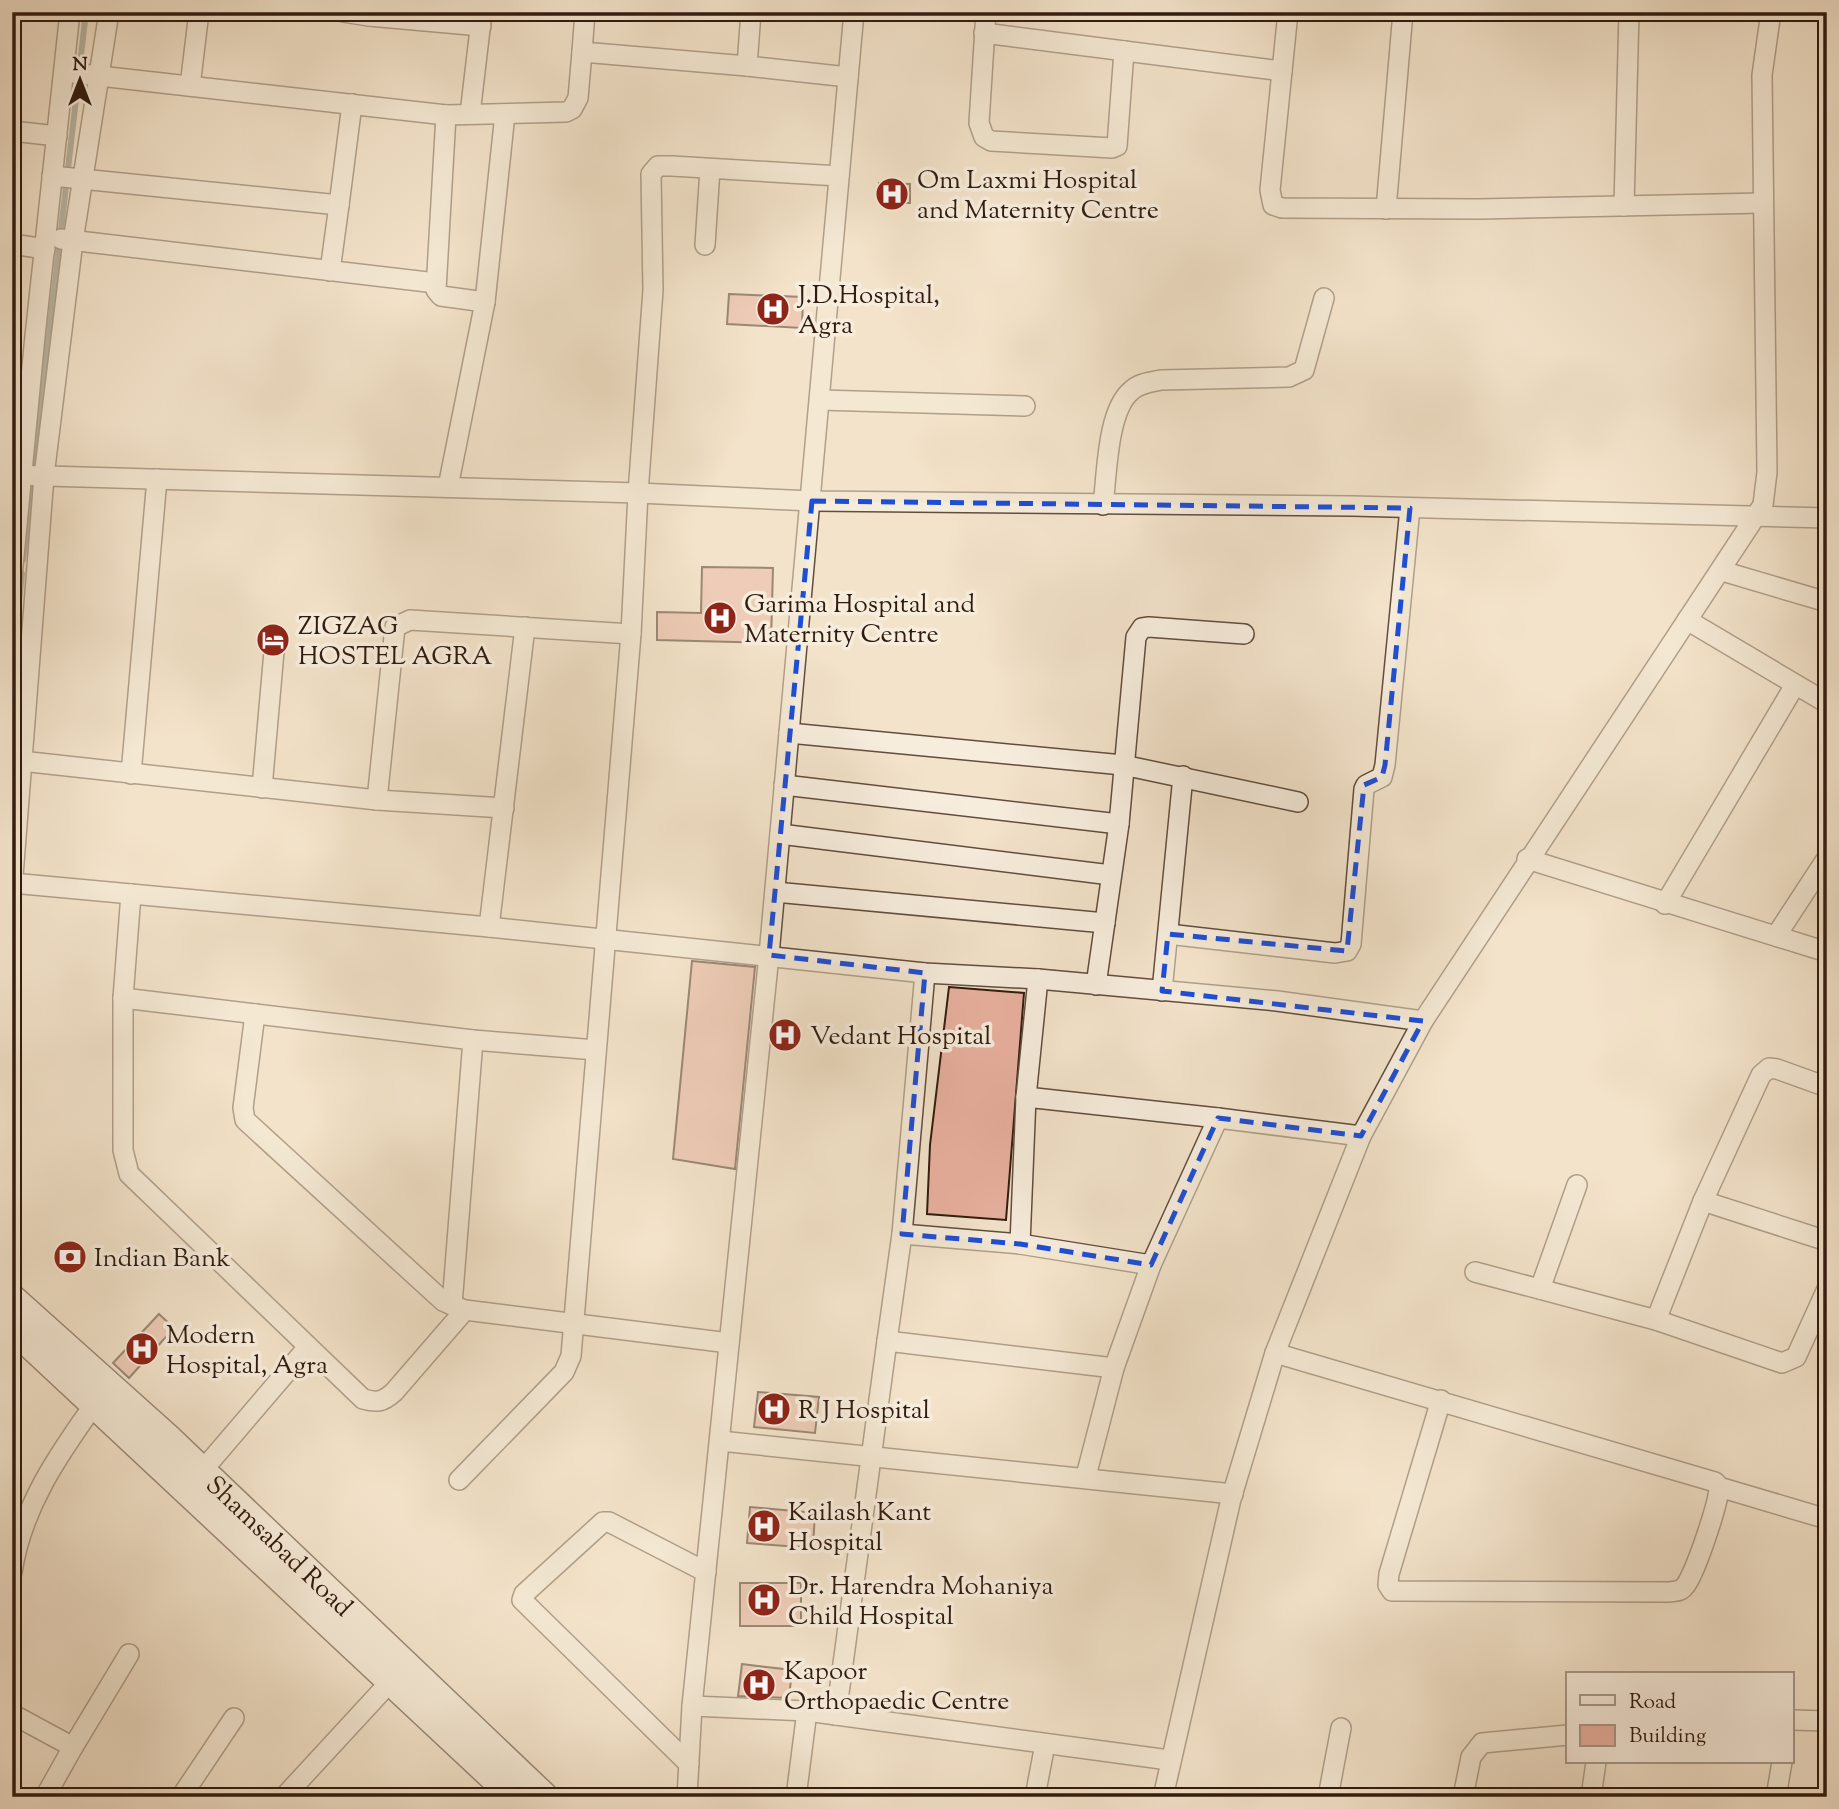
<svg xmlns="http://www.w3.org/2000/svg" width="1839" height="1809" font-family="'Sorts Mill Goudy',serif">
  <style>
    .lines { fill: none; stroke-linecap: round; stroke-linejoin: round }
    .stream { stroke: #717d73; stroke-width: 6 }
    .building { fill: #e8b09f; stroke: #311b0e; stroke-width: 2 }
    .minor-casing { stroke: #624d3d; stroke-width: 22 }
    .secondary-casing { stroke: #311b0e; stroke-width: 31 }
    .minor { stroke: #f7eddd; stroke-width: 19 }
    .secondary { stroke: #f7eddd; stroke-width: 28 }
    .marked { fill: none; stroke: #1d4ed8; stroke-width: 5; stroke-dasharray: 14 9; stroke-linejoin: round }
    .labels { text-anchor: middle; stroke-width: 7; stroke-linejoin: round; paint-order: stroke }
    .poi-label { font-size: 26px; fill: #311b0e; stroke: #f7eddd; text-anchor: start }
    .street-label { font-size: 26px; fill: #311b0e; stroke: #f7eddd }
  </style>
  <rect width="100%" height="100%" fill="#f3e3cb"/>
  <filter id="stains"><feTurbulence type="fractalNoise" baseFrequency=".00286" numOctaves="4"/><feColorMatrix values="0 0 0 0 .2 0 0 0 0 .09 0 0 0 0 .02 0 0 0 .5 -.17"/></filter>
  <radialGradient id="worn" r=".72"><stop offset=".6" stop-color="#630" stop-opacity="0"/><stop offset="1" stop-color="#630" stop-opacity=".3"/></radialGradient>
  <g class="lines">
    <!-- stream -->
    <g class="stream">
      <path d="M23,560L86,12"/>
      <path d="M12,663L22,574"/>
    </g>
  </g>
  <!-- building -->
  <g class="building">
    <path d="M879,183L910,184V203H879Z"/>
    <path d="M729,294L803,297L802,328L727,324Z"/>
    <path d="M702,567L773,568L771,643L657,640V612L701,613Z"/>
    <path d="M692,961L755,967L735,1169L673,1159Z"/>
    <path d="M949,987L1024,993L1006,1220L927,1214L930,1145Z"/>
    <path d="M159,1314L174,1328L129,1378L113,1363Z"/>
    <path d="M758,1392L819,1397L815,1433L754,1427Z"/>
    <path d="M750,1507L815,1513L813,1548L747,1543Z"/>
    <rect x="740" y="1583" width="61" height="43"/>
    <path d="M742,1664L792,1670L789,1698L738,1696Z"/>
  </g>
  <g class="lines">
    <defs>
      <g id="minor">
        <path d="M343,12L369,16"/>
        <path d="M369,12V16L481,26"/>
        <path d="M585,12L582,52L747,66L751,12"/>
        <path d="M986,12L979,123L984,137L991,141L1112,148L1117,146L1124,51"/>
        <path d="M1288,12L1270,190L1273,205L1282,208L1479,209L1763,203"/>
        <path d="M984,33L1282,71"/>
        <path d="M747,66L848,77"/>
        <path d="M64,72L446,115L566,112L572,109L578,98L582,52"/>
        <path d="M190,86L199,12"/>
        <path d="M470,114L482,12"/>
        <path d="M446,115L436,290L441,296L485,302"/>
        <path d="M12,131L57,136"/>
        <path d="M52,176L339,205L352,104"/>
        <path d="M1624,206L1629,12"/>
        <path d="M1386,209L1403,12"/>
        <path d="M61,239L436,283"/>
        <path d="M12,244L45,249"/>
        <path d="M705,245L710,169"/>
        <path d="M330,271L339,205"/>
        <path d="M820,400L1025,406"/>
        <path d="M12,475L638,493L812,501L1352,506L1827,518"/>
        <path d="M448,487L485,302L505,114"/>
        <path d="M1103,505C1107,475 1107,411 1131,391C1139,383 1151,382 1161,380L1289,377L1304,370L1324,298"/>
        <path d="M1722,571L1827,602"/>
        <path d="M12,577L35,336L70,12"/>
        <path d="M1687,620L1827,703"/>
        <path d="M789,733L1123,765L1298,802"/>
        <path d="M12,760L377,800"/>
        <path d="M131,774L157,479"/>
        <path d="M784,785L1119,824"/>
        <path d="M262,788L275,640"/>
        <path d="M504,808L377,800L395,627L410,620L631,634"/>
        <path d="M780,834L1111,875"/>
        <path d="M1527,859L1827,952"/>
        <path d="M12,883L489,927L925,973L1038,979L1277,1001L1423,1021"/>
        <path d="M12,889L44,476L73,241L109,12"/>
        <path d="M775,892L1105,923"/>
        <path d="M131,894L123,998V1150L129,1174L363,1399C377,1403 383,1402 394,1392L465,1310"/>
        <path d="M1665,904L1795,685"/>
        <path d="M489,927L525,627"/>
        <path d="M1168,934L1335,953L1347,951L1351,944L1364,789L1366,785L1382,777L1385,765L1410,508"/>
        <path d="M1776,936L1827,858"/>
        <path d="M1096,985L1119,824L1136,637L1142,628L1149,627L1244,634"/>
        <path d="M1162,991L1183,776"/>
        <path d="M123,998L473,1040L596,1050"/>
        <path d="M255,1014L243,1108L245,1120L443,1301L452,1305"/>
        <path d="M473,1040L452,1305L465,1310L729,1343"/>
        <path d="M1026,1097L1038,979"/>
        <path d="M1703,1201L1827,1241"/>
        <path d="M902,1234L1020,1244L1151,1265L1218,1118L1361,1136"/>
        <path d="M1020,1244L1026,1097L1218,1118"/>
        <path d="M1475,1272L1656,1320L1782,1363L1796,1357L1827,1289"/>
        <path d="M1540,1289L1577,1185"/>
        <path d="M1656,1320L1703,1201L1761,1075L1769,1068L1777,1069L1827,1087"/>
        <path d="M887,1341L902,1234L925,973"/>
        <path d="M1275,1353L1715,1482L1719,1487C1719,1502 1694,1578 1684,1587C1680,1592 1675,1591 1669,1592L1392,1591L1388,1585L1389,1574L1441,1400"/>
        <path d="M1114,1368L1151,1265"/>
        <path d="M720,1441L1233,1494"/>
        <path d="M202,1471L308,1347"/>
        <path d="M459,1480L564,1372L571,1356L631,634L638,493L653,290L651,174L658,166H672L839,176"/>
        <path d="M1719,1487L1827,1519"/>
        <path d="M12,1572C22,1507 58,1455 96,1402"/>
        <path d="M692,1706L807,1711L1169,1760"/>
        <path d="M12,1714L73,1747L45,1797"/>
        <path d="M836,1715L887,1341L1114,1368L1086,1476"/>
        <path d="M1792,1720L1827,1721"/>
        <path d="M73,1747L129,1654"/>
        <path d="M689,1764L522,1600L524,1594L603,1522H609L706,1572"/>
        <path d="M181,1797L234,1718"/>
        <path d="M284,1797L391,1681"/>
        <path d="M687,1797L692,1706L769,955L854,12"/>
        <path d="M796,1797L807,1711"/>
        <path d="M1035,1797L1045,1744"/>
        <path d="M1163,1797L1231,1499L1275,1353L1361,1136L1423,1021L1763,505L1767,472L1762,75L1771,12"/>
        <path d="M1328,1797L1341,1728"/>
        <path d="M1463,1797L1471,1757L1482,1743L1568,1735"/>
        <path d="M1591,1797L1596,1762"/>
        <path d="M1776,1797L1782,1762"/>
      </g>
      <g id="secondary">
        <path id="s1" d="M12,1299L166,1437L544,1797"/>
        <path d="M12,1327L515,1797"/>
      </g>
    </defs>
    <!-- minor casing -->
    <use href="#minor" class="minor-casing"/>
    <!-- secondary casing -->
    <use href="#secondary" class="secondary-casing"/>
    <!-- minor -->
    <use href="#minor" class="minor"/>
    <!-- secondary -->
    <use href="#secondary" class="secondary"/>
  </g>
  <!-- marked area -->
  <path d="M0 0H1839V1809H0ZM812,501L1410,508L1385,765L1382,777L1364,785L1347,951L1168,934L1162,991L1423,1021L1361,1136L1218,1118L1151,1265L1020,1244L902,1234L925,973L769,955Z" fill="#f3e3cb" fill-opacity=".55" fill-rule="evenodd"/>
  <path class="marked" d="M812,501L1410,508L1385,765L1382,777L1364,785L1347,951L1168,934L1162,991L1423,1021L1361,1136L1218,1118L1151,1265L1020,1244L902,1234L925,973L769,955Z"/>
  <!-- icons -->
  <defs>
    <symbol id="hospital-disc" viewBox="-11 -11 22 22"><circle r="9.5" fill="#8f2418" stroke="#f7eddd"/><path d="M-5-5h3v3.5h4V-5h3V5h-3V1.5h-4V5h-3Z" fill="#fff"/></symbol>
    <symbol id="hotel-disc" viewBox="-11 -11 22 22"><circle r="9.5" fill="#8f2418" stroke="#f7eddd"/><path d="M-6-4.5h1.5V1H6V5H4.5V3h-9V5H-6ZM-4 0a1.8 1.8 0 1 1 3.6 0ZM.5 0V-2.5h3Q6-2.5 6 0Z" fill="#fff"/></symbol>
    <symbol id="bank-disc" viewBox="-11 -11 22 22"><circle r="9.5" fill="#8f2418" stroke="#f7eddd"/><path d="M-6-4H6V4H-6ZM0-2.3a2.3 2.3 0 1 0 0 4.6a2.3 2.3 0 1 0 0-4.6Z" fill="#fff"/></symbol>
  </defs>
  <g fill-rule="evenodd">
    <use href="#hospital-disc" x="873" y="175" width="38" height="38"/>
    <use href="#hospital-disc" x="754" y="290" width="38" height="38"/>
    <use href="#hospital-disc" x="701" y="599" width="38" height="38"/>
    <use href="#hotel-disc" x="254" y="621" width="38" height="38"/>
    <use href="#hospital-disc" x="766" y="1016" width="38" height="38"/>
    <use href="#bank-disc" x="51" y="1238" width="38" height="38"/>
    <use href="#hospital-disc" x="123" y="1330" width="38" height="38"/>
    <use href="#hospital-disc" x="755" y="1390" width="38" height="38"/>
    <use href="#hospital-disc" x="745" y="1507" width="38" height="38"/>
    <use href="#hospital-disc" x="745" y="1581" width="38" height="38"/>
    <use href="#hospital-disc" x="740" y="1666" width="38" height="38"/>
  </g>
  <g class="labels">
    <!-- poi labels -->
    <g class="poi-label">
      <text x="917" y="188">Om Laxmi Hospital<tspan x="917" dy="30">and Maternity Centre</tspan></text>
      <text x="798" y="303">J.D.Hospital,<tspan x="798" dy="30">Agra</tspan></text>
      <text x="744" y="612">Garima Hospital and<tspan x="744" dy="30">Maternity Centre</tspan></text>
      <text x="298" y="634">ZIGZAG<tspan x="298" dy="30">HOSTEL AGRA</tspan></text>
      <text x="810" y="1044">Vedant Hospital</text>
      <text x="94" y="1266">Indian Bank</text>
      <text x="166" y="1343">Modern<tspan x="166" dy="30">Hospital, Agra</tspan></text>
      <text x="798" y="1418">R J Hospital</text>
      <text x="788" y="1520">Kailash Kant<tspan x="788" dy="30">Hospital</tspan></text>
      <text x="788" y="1594">Dr. Harendra Mohaniya<tspan x="788" dy="30">Child Hospital</tspan></text>
      <text x="784" y="1679">Kapoor<tspan x="784" dy="30">Orthopaedic Centre</tspan></text>
    </g>
    <!-- street labels -->
    <g class="street-label">
      <text dy="9" stroke="none"><textPath href="#s1" startOffset="364">Shamsabad Road</textPath></text>
    </g>
  </g>
  <!-- margin -->
  <rect width="1839" height="1809" fill="none" stroke="#f3e3cb" stroke-width="42"/>
  <rect x="14" y="14" width="1811" height="1781" fill="none" stroke="#311b0e" stroke-width="3.5"/>
  <rect x="21" y="21" width="1797" height="1767" fill="none" stroke="#311b0e" stroke-width="2"/>
  <!-- legend -->
  <rect x="1566" y="1672" width="228" height="91" fill="#f7eddd" stroke="#a8998a" stroke-width="2"/>
  <rect x="1580" y="1695" width="35" height="10" fill="#f7eddd" stroke="#a8998a" stroke-width="2"/>
  <text x="1629" y="1708" font-size="21" fill="#311b0e">Road</text>
  <rect x="1580" y="1725" width="35" height="21" fill="#e8b09f" stroke="#a8998a" stroke-width="2"/>
  <text x="1629" y="1742" font-size="21" fill="#311b0e">Building</text>
  <!-- north arrow -->
  <g transform="translate(80 80)" stroke="#f7eddd" stroke-width="5" paint-order="stroke">
  <path d="M0-5L12 26L0 18L-12 26Z" fill="#311b0e"/>
  <text y="-10" font-size="19" font-weight="bold" text-anchor="middle" fill="#311b0e">N</text>
  </g>
  <rect width="100%" height="100%" filter="url(#stains)"/>
  <rect width="100%" height="100%" fill="url(#worn)"/>
</svg>
